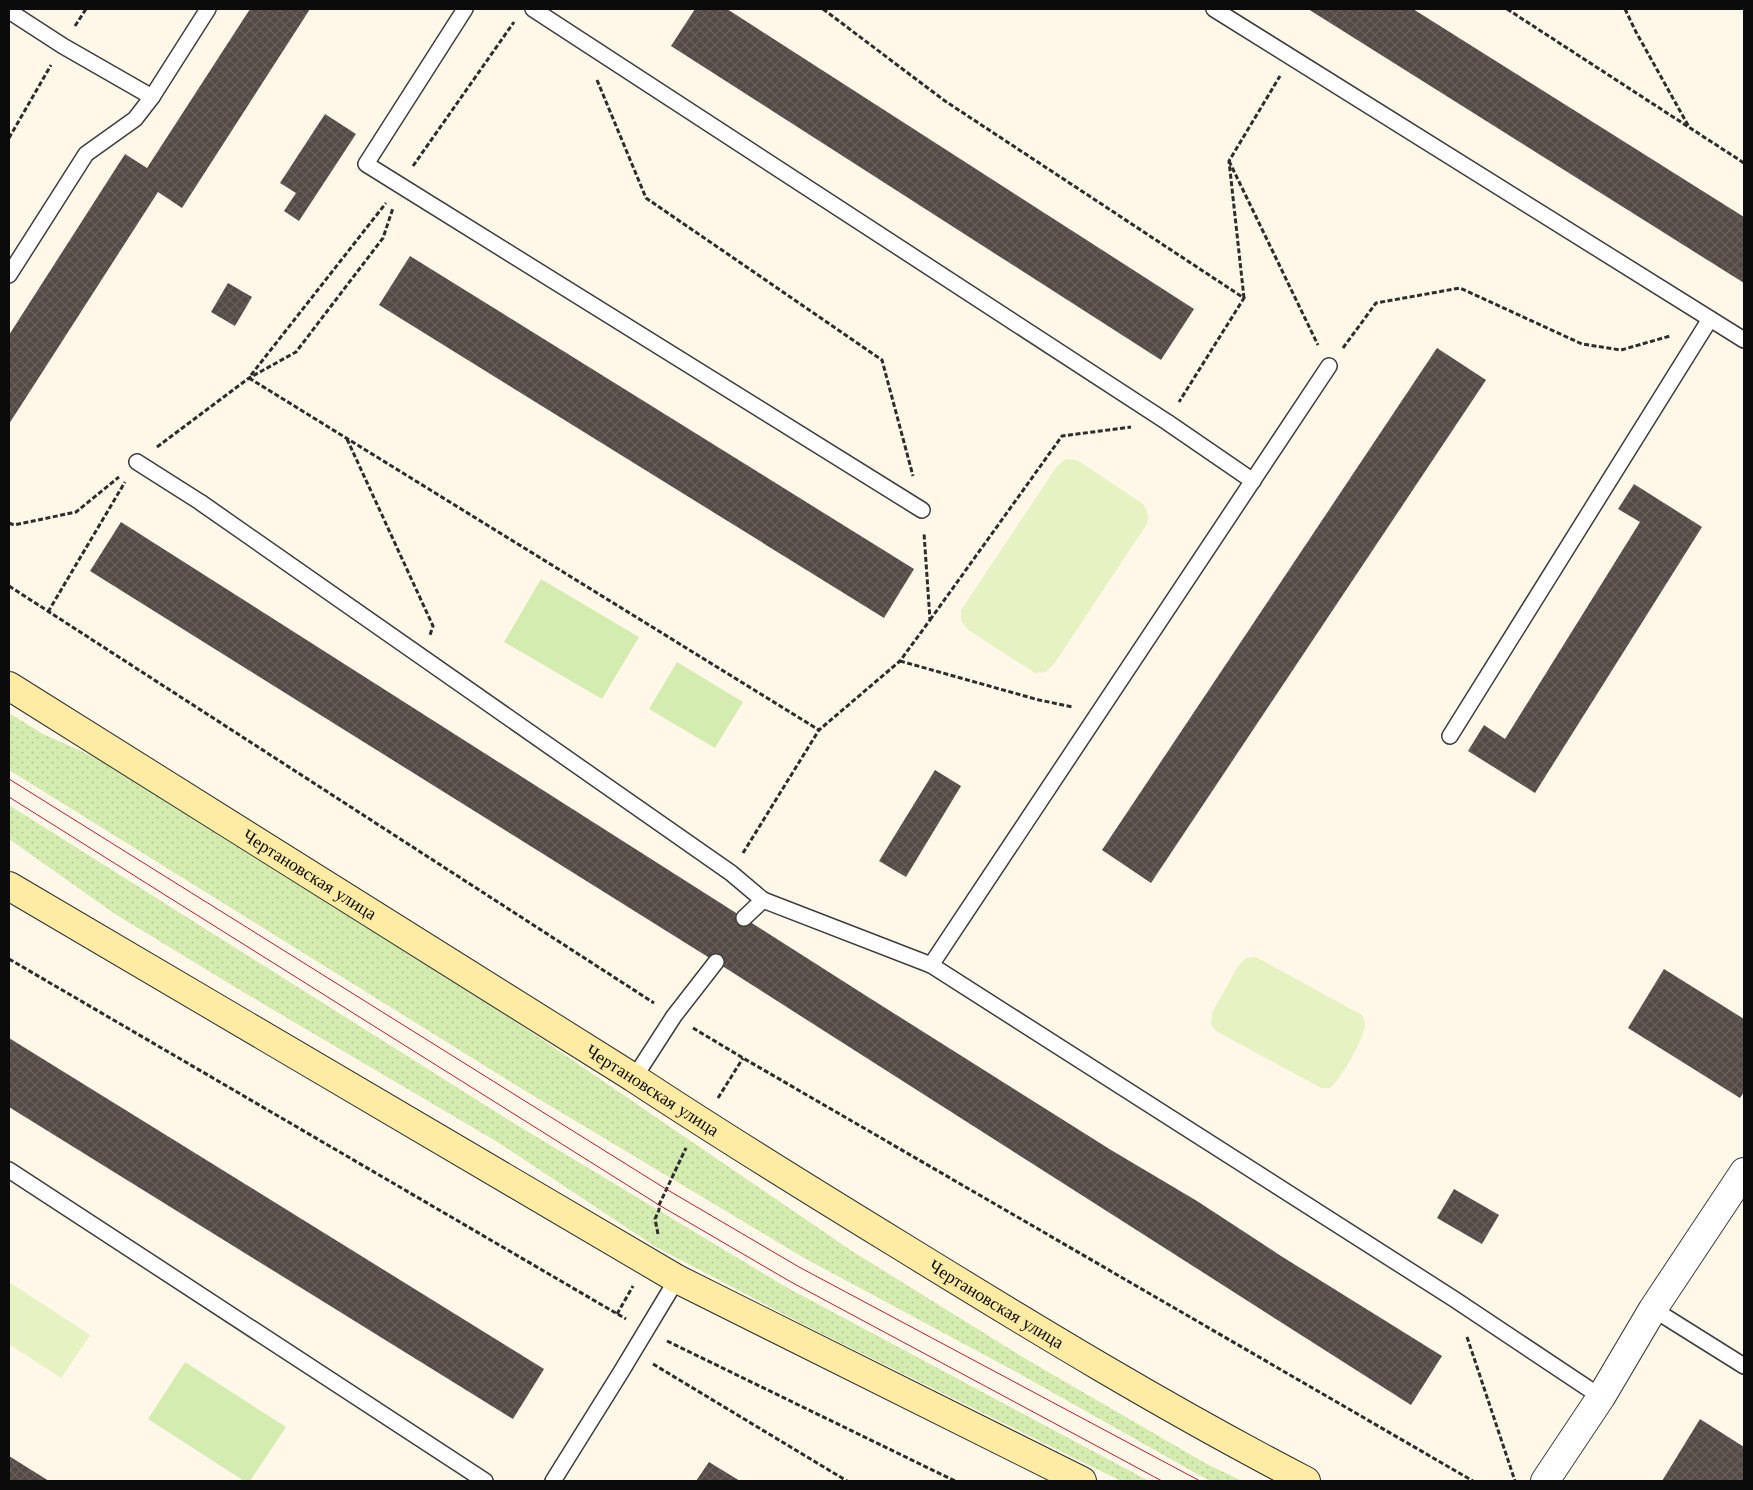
<svg xmlns="http://www.w3.org/2000/svg" width="1753" height="1490" font-family="'Libre Baskerville',serif">
  <style>
    .grass { fill: url(#grass-dots) }
    .park { fill: #d5ecb0 }
    .pitch { fill: #e6f2c2 }
    .building { fill: url(#building-cross-hatch) }
    .lines { fill: none; stroke-linecap: round; stroke-linejoin: round }
    .lane-casing { stroke: #3e3e3e; stroke-width: 18 }
    .street-casing { stroke: #3e3e3e; stroke-width: 30 }
    .secondary-casing { stroke: #2d2d2d; stroke-width: 30 }
    .path { stroke: #2d2d2d; stroke-width: 3; stroke-dasharray: 5 2.5; stroke-linecap: butt }
    .lane { stroke: #fff; stroke-width: 15 }
    .street { stroke: #fff; stroke-width: 28 }
    .secondary { stroke: #ffeca4; stroke-width: 28 }
    .tram { stroke: #c41a33; stroke-width: 1 }
    .labels { text-anchor: middle; stroke-width: 5; stroke-linejoin: round; paint-order: stroke }
    .street-label { font-size: 18px; fill: #0b0b0b; stroke: #fff }
  </style>
  <defs>
    <pattern id="grass-dots" width="8" height="8" patternUnits="userSpaceOnUse" patternTransform="scale(1.25)"><rect width="8" height="8" fill="#d5ecb0"/><path d="M2 2h.1M6 6h.1" fill="none" stroke="#b6c996" stroke-width="1.8" stroke-linecap="round"/></pattern>
    <pattern id="building-cross-hatch" width="8" height="8" patternUnits="userSpaceOnUse" patternTransform="scale(1.25)"><rect width="8" height="8" fill="#544a46"/><path d="M0 0l8 8M0 8l8-8" fill="none" stroke="#68605c"/></pattern>
  </defs>
  <rect width="100%" height="100%" fill="#fff8e9"/>
  <!-- grass -->
  <g class="grass">
    <path d="M9,713L43,734L148,781L546,1042L852,1251L1026,1359L1205,1463L1242,1481H1211L1199,1475L1018,1373L804,1258L522,1089L9,770Z"/>
    <path d="M9,805L512,1122L786,1287L1149,1481H1121L814,1330L656,1247L499,1143L248,995L115,914L9,839Z"/>
  </g>
  <!-- park -->
  <g class="park">
    <path d="M541,579L639,637L602,699L504,642Z"/>
    <path d="M677,662L743,702L715,748L649,709Z"/>
    <path d="M185,1362L286,1427L250,1481H244L148,1419Z"/>
  </g>
  <!-- pitch -->
  <g class="pitch">
    <path d="M1066,459L1077,460L1143,504C1148,511 1149,516 1147,524L1054,664L1046,672L1035,673L968,630L961,621V610L1057,466Z"/>
    <path d="M1256,957L1362,1015C1364,1019 1365,1022 1365,1026C1363,1040 1341,1079 1330,1088H1321L1216,1031L1211,1024L1212,1013L1238,966L1246,958Z"/>
    <path d="M9,1282L90,1335L61,1378L9,1344Z"/>
  </g>
  <!-- building -->
  <g class="building">
    <path d="M250,9H310L182,208L158,192L9,424V335L125,154L147,168Z"/>
    <path d="M695,9H727L1194,309L1161,360L671,46Z"/>
    <path d="M1308,9H1413L1744,217V283Z"/>
    <path d="M325,114L356,134L299,221L284,211L296,193L280,183Z"/>
    <path d="M410,256L914,569L884,618L379,305Z"/>
    <path d="M228,283L252,297L235,326L211,312Z"/>
    <path d="M1437,348L1486,380L1151,883L1102,850Z"/>
    <path d="M1634,484L1702,527L1535,793L1468,751L1484,725L1505,739L1640,522L1618,509Z"/>
    <path d="M121,522L868,997L1111,1150L1197,1201L1281,1256L1442,1356L1411,1405L716,962L90,571Z"/>
    <path d="M935,770L961,786L906,877L879,861Z"/>
    <path d="M1664,969L1744,1019V1092L1740,1098L1628,1028Z"/>
    <path d="M9,1038L544,1369L513,1419L9,1107Z"/>
    <path d="M1454,1189L1499,1215L1482,1244L1437,1218Z"/>
    <path d="M1700,1419L1744,1447V1481H1662Z"/>
    <path d="M9,1456L49,1481H9Z"/>
    <path d="M709,1462L740,1481H696Z"/>
  </g>
  <g class="lines">
    <defs>
      <g id="lane">
        <path d="M465,9L366,164L922,510"/>
        <path d="M533,9L1167,422L1253,481"/>
        <path d="M1214,9L1744,340"/>
        <path d="M9,11L63,46L152,97"/>
        <path d="M9,275L86,154L135,119L152,97L208,9"/>
        <path d="M137,462L200,502L731,873L763,900"/>
        <path d="M1450,736L1710,319"/>
        <path d="M744,918L763,900L931,965L1454,1299L1601,1397"/>
        <path d="M931,965L1329,366"/>
        <path d="M634,1078L674,1016L716,962"/>
        <path d="M9,1170L485,1481"/>
        <path d="M1653,1309L1744,1366"/>
        <path d="M553,1481L621,1372L677,1279"/>
      </g>
      <path id="street" d="M1545,1481L1601,1397L1653,1309L1744,1172"/>
      <g id="secondary">
        <path id="s1" d="M9,686L634,1078C722,1136 811,1191 901,1246C1034,1328 1167,1409 1306,1481"/>
        <path d="M9,886L677,1279L1082,1481"/>
      </g>
    </defs>
    <!-- lane casing -->
    <use href="#lane" class="lane-casing"/>
    <!-- street casing -->
    <use href="#street" class="street-casing"/>
    <!-- secondary casing -->
    <use href="#secondary" class="secondary-casing"/>
    <!-- path -->
    <g class="path">
      <path d="M823,9L945,101L1244,298L1179,402"/>
      <path d="M1507,9L1744,163"/>
      <path d="M1625,9L1636,32L1689,127"/>
      <path d="M75,26L86,9"/>
      <path d="M597,80L646,198L882,360L913,476"/>
      <path d="M9,138L51,65"/>
      <path d="M1229,161L1318,345"/>
      <path d="M413,166L514,22"/>
      <path d="M1244,298L1229,161L1280,76"/>
      <path d="M1343,348L1376,303L1460,288L1582,344L1621,350L1670,336"/>
      <path d="M251,375L386,203"/>
      <path d="M249,378L819,730"/>
      <path d="M347,439L433,626L430,635"/>
      <path d="M157,447L249,378L296,352L383,238L393,208"/>
      <path d="M9,523L14,525L76,512L119,477"/>
      <path d="M9,586L654,1003"/>
      <path d="M48,612L125,482"/>
      <path d="M930,620L1062,436L1131,427"/>
      <path d="M900,661L1039,700L1073,707"/>
      <path d="M743,853L819,730L900,661L930,620L924,533"/>
      <path d="M9,959L626,1319"/>
      <path d="M693,1028L743,1058L1473,1481"/>
      <path d="M718,1098L743,1058"/>
      <path d="M658,1234L655,1219L659,1210V1205L686,1148"/>
      <path d="M617,1314L633,1286"/>
      <path d="M1467,1337L1515,1481"/>
      <path d="M667,1341L955,1481"/>
      <path d="M653,1364L847,1481"/>
    </g>
    <!-- lane -->
    <use href="#lane" class="lane"/>
    <!-- street -->
    <use href="#street" class="street"/>
    <!-- secondary -->
    <use href="#secondary" class="secondary"/>
    <!-- tram -->
    <g class="tram">
      <path d="M9,779L666,1189L799,1267L1200,1481"/>
      <path d="M9,797L659,1205L791,1282L1162,1481"/>
    </g>
  </g>
  <g class="labels">
    <!-- street labels -->
    <g class="street-label">
      <text dy="6" stroke="none"><textPath href="#s1" startOffset="355">Чертановская улица</textPath></text>
      <text dy="6" stroke="none"><textPath href="#s1" startOffset="760">Чертановская улица</textPath></text>
      <text dy="6" stroke="none"><textPath href="#s1" startOffset="1165">Чертановская улица</textPath></text>
    </g>
  </g>
  <!-- border -->
  <rect width="1753" height="1490" fill="none" stroke="#0b0b0b" stroke-width="20"/>
</svg>
